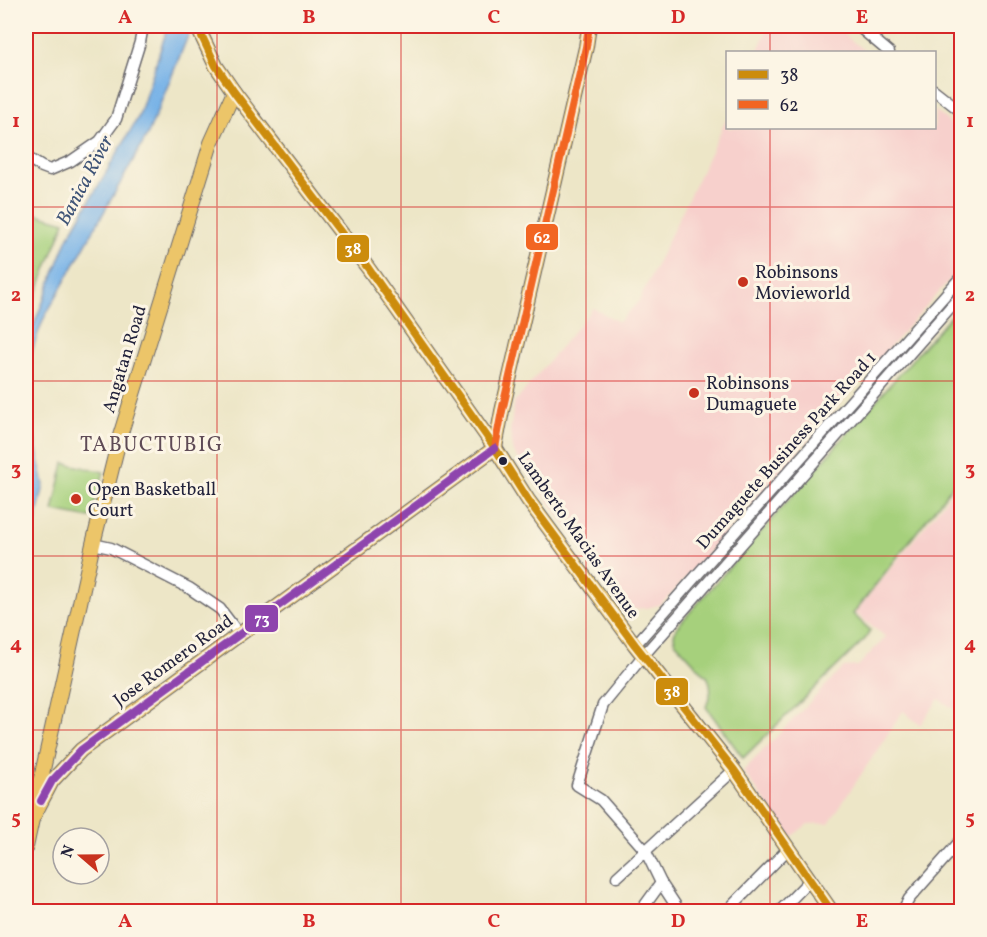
<svg xmlns="http://www.w3.org/2000/svg" width="987" height="937" font-family="Vollkorn,serif">
  <style>
    .built { fill: #f7d0cc }
    .green { fill: #a6d07c; stroke: #64795c; stroke-width: 1.5 }
    .water { fill: #75b1e7; stroke: #4c6a91; stroke-width: 1.5 }
    .lines { fill: none; stroke-linecap: round; stroke-linejoin: round }
    .minor-casing { stroke: #69676c; stroke-width: 13 }
    .major-casing { stroke: #69676c; stroke-width: 16 }
    .minor { stroke: #fff; stroke-width: 10 }
    .major { stroke: #ecc569; stroke-width: 14 }
    .bus-1-casing { stroke: #fcf5e5; stroke-width: 12 }
    .bus-2-casing { stroke: #fcf5e5; stroke-width: 12 }
    .bus-3-casing { stroke: #fcf5e5; stroke-width: 12 }
    .bus-1 { stroke: #cc8c0c; stroke-width: 8 }
    .bus-2 { stroke: #f26522; stroke-width: 8 }
    .bus-3 { stroke: #8e44ad; stroke-width: 8 }
    .grid { fill: none; stroke: #d62828; stroke-width: 1.5; stroke-opacity: 0.55 }
    .poi-dot { fill: #c8321e; stroke: #fcf5e5; stroke-width: 2 }
    .bus-dot { fill: #22223b; stroke: #fcf5e5; stroke-width: 2 }
    .labels { text-anchor: middle; stroke-width: 6; stroke-linejoin: round; paint-order: stroke }
    .poi-label { font-size: 18px; fill: #22223b; stroke: #fcf5e5; text-anchor: start }
    .street-label { font-size: 18px; fill: #22223b; stroke: #fcf5e5 }
    .water-label { font-size: 20px; font-style: italic; fill: #3f5477; stroke: #fcf5e5 }
    .quarter-label { font-size: 21px; letter-spacing: 1.5px; fill: #5f4b56; stroke: #fcf5e5 }
    .line-badge { stroke: #fcf5e5; stroke-width: 2 }
    .badge-label { font-size: 16px; text-anchor: middle; font-weight: bold; fill: #fff }
    .neatline { fill: none; stroke: #d62828; stroke-width: 2 }
    .grid-label { font-size: 20px; text-anchor: middle; font-weight: bold; fill: #d62828 }
  </style>
  <rect width="100%" height="100%" fill="#fcf5e5"/>
  <filter id="ink" filterUnits="userSpaceOnUse"><feTurbulence type="fractalNoise" baseFrequency=".0167" numOctaves="2"/><feDisplacementMap in="SourceGraphic" scale="12" xChannelSelector="R" yChannelSelector="G"/><feConvolveMatrix kernelMatrix="1 2 1 2 8 2 1 2 1" color-interpolation-filters="sRGB"/></filter>
  <filter id="wash" filterUnits="userSpaceOnUse"><feTurbulence type="fractalNoise" baseFrequency=".008" numOctaves="4" result="noise"/><feDisplacementMap in="SourceGraphic" scale="24" xChannelSelector="R" yChannelSelector="G"/><feGaussianBlur stdDeviation="1.35" result="paint"/><feColorMatrix in="noise" values="0 0 0 0 0 0 0 0 0 0 0 0 0 0 0 0 0 1.4 0 .05"/><feComposite in="paint" operator="in"/></filter>
  <g filter="url(#wash)">
    <rect width="100%" height="100%" fill="#ede6c7"/>
    <!-- built -->
    <g class="built">
      <path d="M758,26H833L866,52H757L767,30Z"/>
      <path d="M935,110L961,133V267L669,597L659,605L647,608L634,609L623,604L514,453L510,432L514,403L593,308L619,322L639,301L727,118L728,128H934Z"/>
      <path d="M961,481V714L939,699L920,725L903,711L829,823L808,824L791,837L743,771L844,667L858,666L886,637L855,613Z"/>
    </g>
    <!-- green -->
    <g class="green">
      <path d="M26,211L65,222L26,320Z"/>
      <path d="M961,304V475L853,614L870,630L866,638L743,758L706,707C710,696 713,689 708,678L675,642L674,635L676,628Z"/>
      <path d="M64,463L104,472L90,518L53,511Z"/>
    </g>
    <!-- water -->
    <g class="water">
      <path d="M168,26H192L148,134L43,320L26,367V345L68,238L139,116Z"/>
      <path d="M26,398L44,485L33,533L26,545Z"/>
    </g>
  </g>
  <g filter="url(#ink)">
    <g class="lines">
      <defs>
        <g id="minor">
          <path d="M858,26L889,52"/>
          <path d="M934,90L962,112"/>
          <path d="M26,157L42,167L50,170L71,161L100,141L116,119L140,42L143,26"/>
          <path d="M93,544L111,548L189,588L220,609L239,634"/>
          <path d="M635,645L962,276"/>
          <path d="M617,877L734,770"/>
          <path d="M640,912L661,883"/>
          <path d="M680,912L661,883L645,850L601,800L577,785L603,705L643,656L962,294"/>
          <path d="M726,912L789,848"/>
          <path d="M779,912L810,880"/>
          <path d="M902,912L909,899L962,839"/>
        </g>
        <g id="major">
          <path d="M197,26L216,66L234,92L368,268L495,448L528,500L635,645L734,770L832,912"/>
          <path d="M495,448L502,411L586,47L589,26"/>
          <path d="M32,819L93,544L120,436L211,143L234,92"/>
          <path d="M26,847L32,819L52,781L81,750L495,448"/>
        </g>
      </defs>
      <!-- minor casing -->
      <use href="#minor" class="minor-casing"/>
      <!-- major casing -->
      <use href="#major" class="major-casing"/>
      <!-- minor -->
      <use href="#minor" class="minor"/>
      <!-- major -->
      <use href="#major" class="major"/>
      <defs>
        <path id="bus-1" d="M197,26L216,66L234,92L368,268L495,448L528,500L635,645L734,770L832,912"/>
        <path id="bus-2" d="M495,448L502,411L586,47L589,26"/>
        <path id="bus-3" d="M41,801L52,781L81,750L495,448"/>
      </defs>
      <!-- bus-1 casing -->
      <use href="#bus-1" class="bus-1-casing"/>
      <!-- bus-2 casing -->
      <use href="#bus-2" class="bus-2-casing"/>
      <!-- bus-3 casing -->
      <use href="#bus-3" class="bus-3-casing"/>
      <!-- bus-1 -->
      <use href="#bus-1" class="bus-1"/>
      <!-- bus-2 -->
      <use href="#bus-2" class="bus-2"/>
      <!-- bus-3 -->
      <use href="#bus-3" class="bus-3"/>
    </g>
  </g>
  <!-- grid -->
  <path class="grid" d="M217,26V912M401,26V912M586,26V912M770,26V52M770,128V912M26,207H962M26,381H962M26,556H962M26,730H962"/>
  <!-- markers -->
  <g class="poi-dot">
    <circle cx="743" cy="282" r="6"/>
    <circle cx="694" cy="393" r="6"/>
    <circle cx="76" cy="499" r="6"/>
  </g>
  <circle class="bus-dot" cx="503" cy="461" r="5"/>
  <g class="labels">
    <!-- poi labels -->
    <g class="poi-label">
      <text x="755" y="278">Robinsons<tspan x="755" dy="21">Movieworld</tspan></text>
      <text x="706" y="389">Robinsons<tspan x="706" dy="21">Dumaguete</tspan></text>
      <text x="88" y="495">Open Basketball<tspan x="88" dy="21">Court</tspan></text>
    </g>
    <!-- street labels -->
    <g class="street-label">
      <text transform="translate(124 359) rotate(-73)" y="6">Angatan Road</text>
      <text transform="translate(786 450) rotate(-48)" y="6">Dumaguete Business Park Road 1</text>
      <text transform="translate(579 535) rotate(55)" y="6">Lamberto Macias Avenue</text>
      <text transform="translate(173 660) rotate(-36)" y="6">Jose Romero Road</text>
    </g>
    <!-- water labels -->
    <g class="water-label">
      <text transform="translate(84 180) rotate(-62)" y="7">Banica River</text>
    </g>
    <!-- quarter labels -->
    <g class="quarter-label">
      <text x="152" y="451">TABUCTUBIG</text>
    </g>
  </g>
  <g class="line-badge">
    <rect x="525" y="223" width="34" height="28" rx="6" fill="#f26522"/>
    <rect x="336" y="234" width="34" height="29" rx="6" fill="#cc8c0c"/>
    <rect x="244" y="604" width="35" height="29" rx="6" fill="#8e44ad"/>
    <rect x="655" y="677" width="34" height="29" rx="6" fill="#cc8c0c"/>
  </g>
  <g class="badge-label">
    <text x="542" y="243">62</text>
    <text x="353" y="254">38</text>
    <text x="262" y="624">73</text>
    <text x="672" y="697">38</text>
  </g>
  <!-- margin -->
  <rect width="987" height="937" fill="none" stroke="#fcf5e5" stroke-width="66"/>
  <!-- legend -->
  <rect x="726" y="51" width="210" height="78" fill="#fcf5e5" stroke="#a5a1a1" stroke-width="1.5"/>
  <rect x="738" y="70" width="30" height="9" fill="#cc8c0c" stroke="#a5a1a1" stroke-width="1.5"/>
  <text x="780" y="81" font-size="18" fill="#22223b">38</text>
  <rect x="738" y="100" width="30" height="9" fill="#f26522" stroke="#a5a1a1" stroke-width="1.5"/>
  <text x="780" y="111" font-size="18" fill="#22223b">62</text>
  <!-- north arrow -->
  <g transform="translate(81 856) rotate(290)"><circle r="28" fill="#fcf5e5" stroke="#a5a1a1" stroke-width="1.5"/>
  <path d="M0-4.5L10 22L0 15L-10 22Z" fill="#c8321e"/>
  <text y="-9" font-size="16" font-weight="bold" text-anchor="middle" fill="#22223b">N</text>
  </g>
  <rect x="33" y="33" width="921" height="871" class="neatline"/>
  <g class="grid-label">
    <text x="125" y="23">A</text>
    <text x="309" y="23">B</text>
    <text x="494" y="23">C</text>
    <text x="678" y="23">D</text>
    <text x="862" y="23">E</text>
    <text x="16" y="127">1</text>
    <text x="970" y="127">1</text>
    <text x="16" y="301">2</text>
    <text x="970" y="301">2</text>
    <text x="16" y="475">3</text>
    <text x="970" y="475">3</text>
    <text x="16" y="650">4</text>
    <text x="970" y="650">4</text>
    <text x="16" y="824">5</text>
    <text x="970" y="824">5</text>
    <text x="125" y="927">A</text>
    <text x="309" y="927">B</text>
    <text x="494" y="927">C</text>
    <text x="678" y="927">D</text>
    <text x="862" y="927">E</text>
  </g>
</svg>
